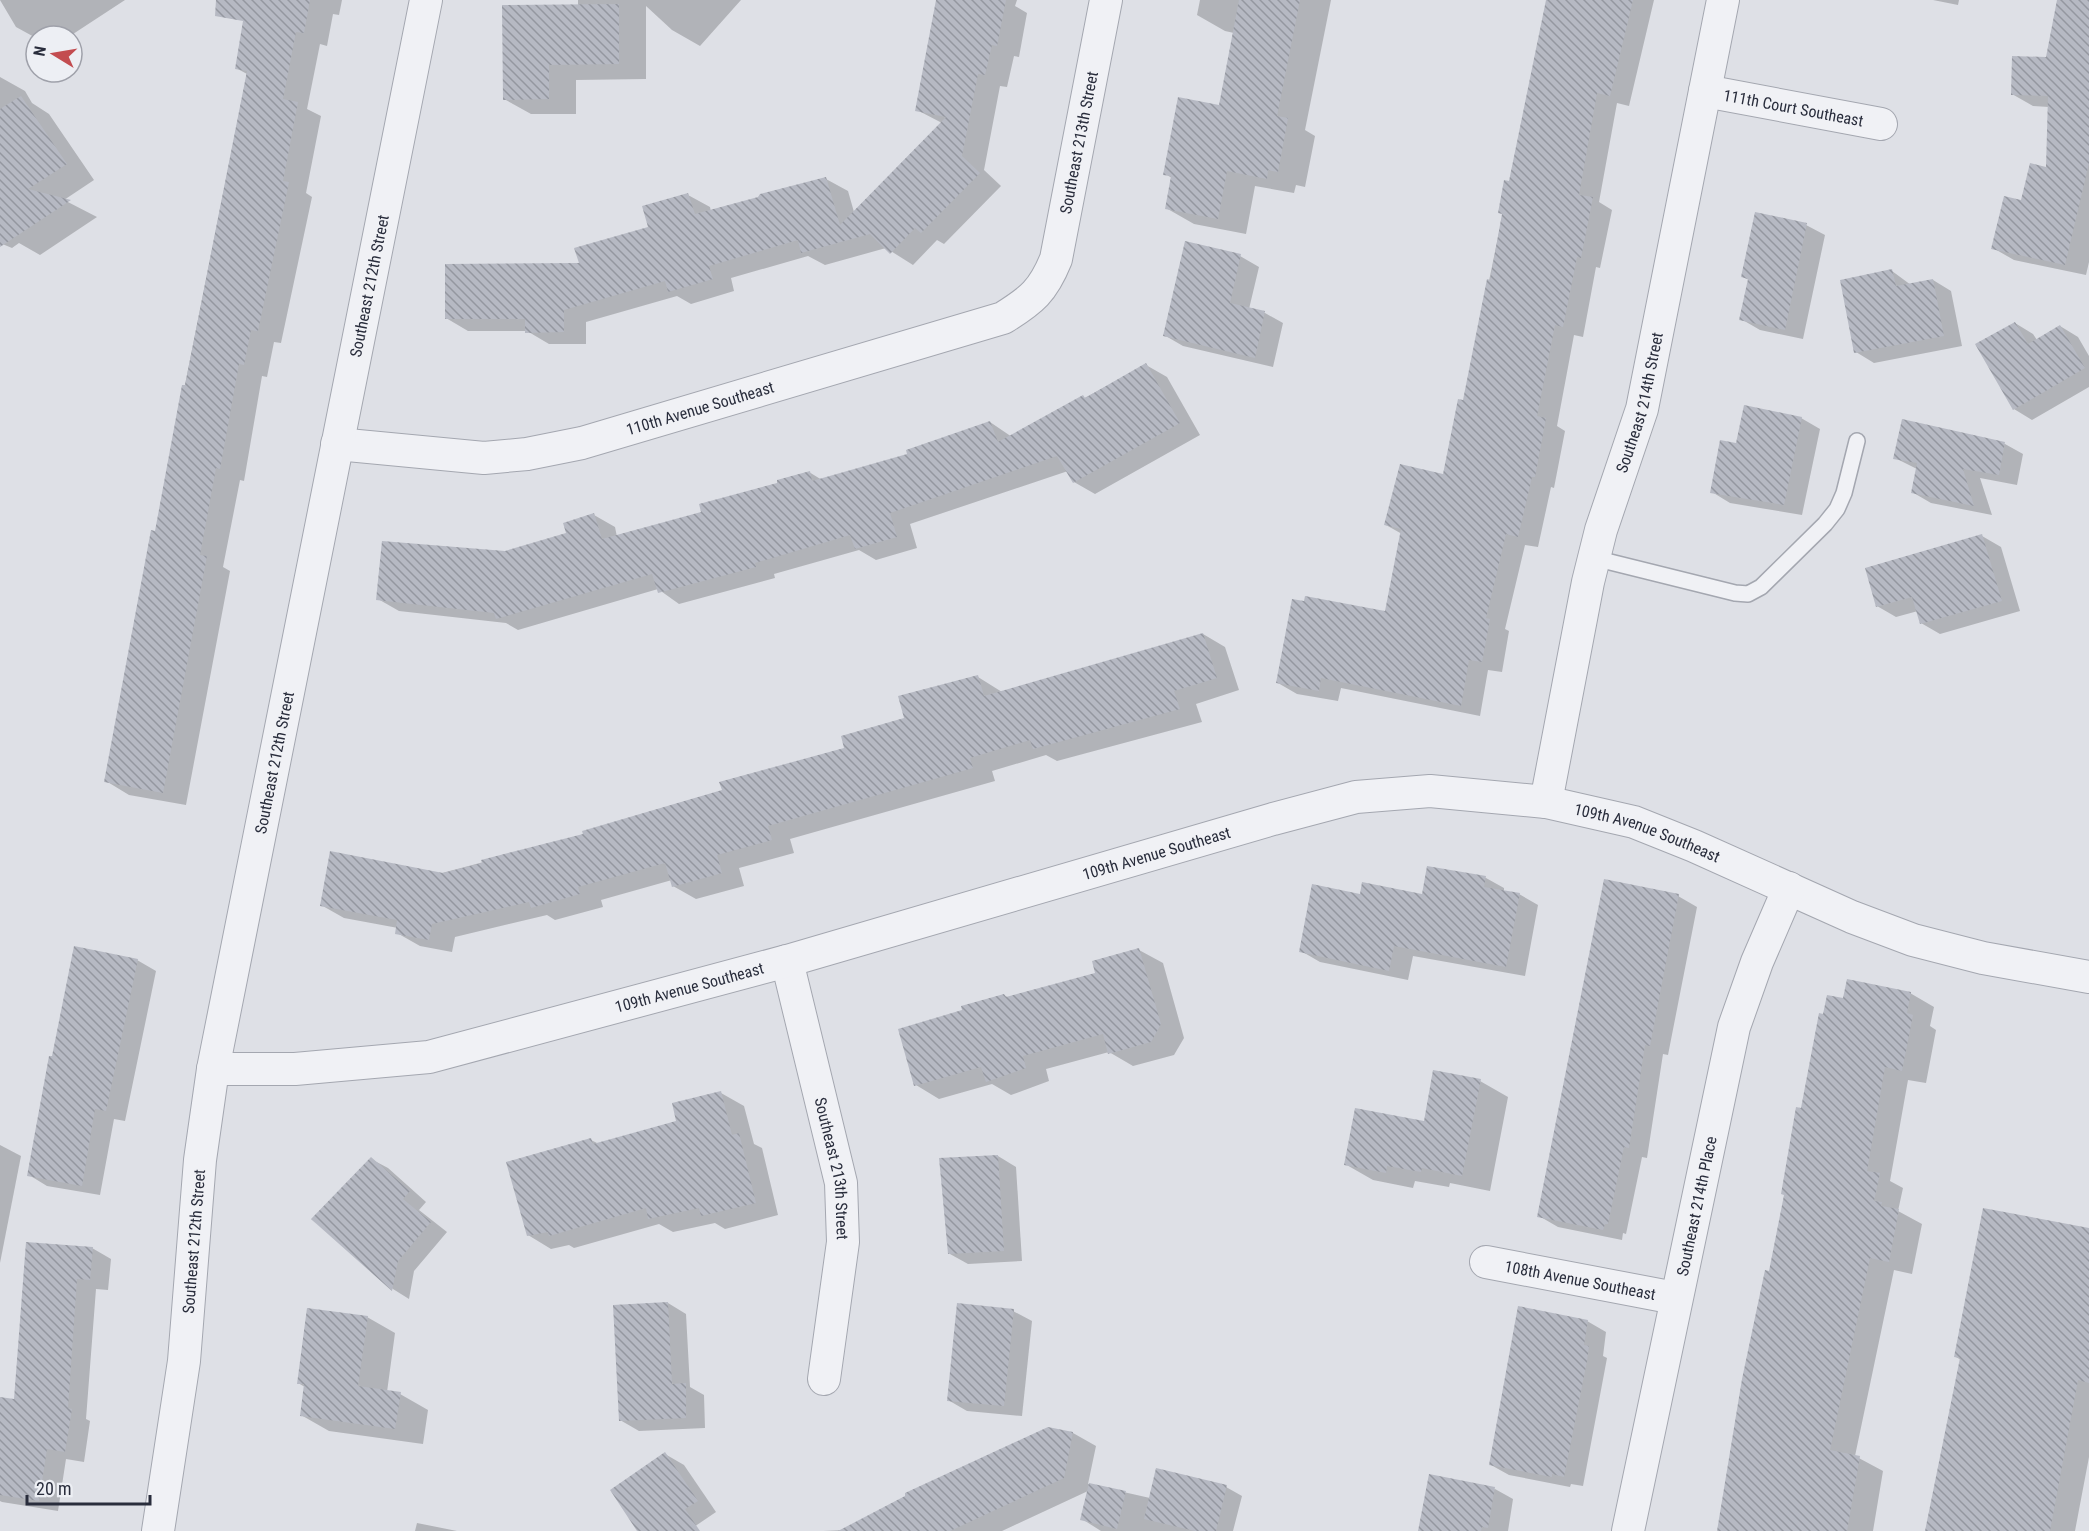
<svg xmlns="http://www.w3.org/2000/svg" width="2089" height="1531" font-family="'Roboto Condensed',sans-serif">
  <style>
    .shadow { fill: #0003 }
    .building { fill: url(#building-back-hatch) }
    .lines { fill: none; stroke-linecap: round; stroke-linejoin: round }
    .service-casing { stroke: #a4a7b0; stroke-width: 18 }
    .minor-casing { stroke: #a4a7b0; stroke-width: 34 }
    .service { stroke: #f0f1f5; stroke-width: 15 }
    .minor { stroke: #f0f1f5; stroke-width: 32 }
    .labels { text-anchor: middle; stroke-width: 4.5; stroke-linejoin: round; paint-order: stroke }
    .street-label { font-size: 16px; fill: #292d3c; stroke: #edeff4 }
  </style>
  <defs>
    <pattern id="building-back-hatch" width="6" height="6" patternUnits="userSpaceOnUse" patternTransform="scale(1.5)"><rect width="6" height="6" fill="#b6b9c3"/><path d="M-1 5l2 2M0 0l6 6M5-1l2 2" fill="none" stroke="#9497a0"/></pattern>
  </defs>
  <rect width="100%" height="100%" fill="#dee0e6"/>
  <!-- shadow -->
  <g class="shadow">
    <path d="M0,0H125L70,36L62,31L54,36H36V38L16,27Z"/>
    <path d="M226,0H342L339,15L333,14L327,46L320,44L307,109L321,116L306,193L312,197L281,343L274,342L267,377L262,376L244,481L240,480L223,567L230,571L186,805L129,795L106,781L247,74L236,68L246,17Z"/>
    <path d="M578,0H741L700,46L672,30L646,6V79L576,80V114H531L504,99L578,6Z"/>
    <path d="M939,0H1017L1015,6L1027,13L1019,57L1014,56L1007,87L1000,86L984,170L1001,186L944,244L937,240L913,265L886,248L825,265L808,256L731,278L734,291L691,304L677,296L586,322V344H549L527,331H468L446,318L581,265L650,228L688,195L710,207L711,212L826,179L848,191L854,212L942,123L917,110Z"/>
    <path d="M1200,0H1331L1305,130L1315,136L1305,187L1296,185L1294,193L1255,186L1246,234L1194,224L1166,208L1172,178L1165,174L1220,107L1234,33L1225,31L1197,15Z"/>
    <path d="M1547,0H1654L1629,106L1617,103L1599,202L1612,210L1600,268L1596,267L1583,337L1574,335L1557,426L1565,431L1554,488L1551,487L1538,547L1525,545L1505,629L1509,631L1502,672L1488,670L1480,716L1341,688L1338,701L1297,694L1278,683L1386,613L1402,534L1386,525L1445,476L1464,402Z"/>
    <path d="M1933,0H1959L1958,5Z"/>
    <path d="M2059,0H2089V262L2086,275L2014,260L1993,248L2022,202L2048,169L2049,107L2033,106L2012,94L2047,58Z"/>
    <path d="M0,77L25,91L32,103L49,114L94,180L64,200L97,217L40,255L19,243L12,248L0,243Z"/>
    <path d="M1806,225L1825,235L1803,339L1760,330L1741,319L1749,280L1743,277Z"/>
    <path d="M1240,256L1259,267L1249,309L1265,313L1283,323L1273,367L1183,346L1164,335Z"/>
    <path d="M1892,271L1911,285L1933,280L1951,291L1962,346L1874,363L1856,352Z"/>
    <path d="M2015,323L2033,334L2037,340L2060,326L2078,337L2089,356V387L2032,420L2014,409Z"/>
    <path d="M1146,365L1167,377L1200,435L1095,494L1074,482L1068,471L910,524L917,548L876,560L859,550L774,574L775,578L679,604L658,589L518,630L506,623L399,611L378,599L505,552L567,534L594,515L615,527L617,537L703,513L809,472L822,480L909,455L990,422L1012,437Z"/>
    <path d="M1801,418L1820,429L1802,515L1730,503L1712,492L1737,445Z"/>
    <path d="M2005,444L2023,454L2017,485L1980,478L1992,515L1931,503L1912,492L1917,469L1895,458Z"/>
    <path d="M1982,536L2001,547L2020,611L1940,634L1921,623L1918,611L1896,617L1877,606Z"/>
    <path d="M1203,634L1225,647L1239,690L1196,704L1202,722L1057,761L1046,755L992,771L995,781L790,839L794,853L739,868L744,886L696,899L673,886L672,880L601,900L603,907L555,920L547,915L455,937L452,952L420,946L397,933L398,928L344,918L321,905L585,835L723,791L846,749L905,719L978,677L1002,692Z"/>
    <path d="M1428,867L1486,878L1504,888V892L1519,894L1538,905L1525,976L1413,956L1408,980L1320,962L1301,951L1361,896H1423Z"/>
    <path d="M1678,896L1697,907L1668,1055L1663,1054L1647,1158L1642,1157L1626,1234L1623,1233L1622,1240L1558,1227L1539,1216Z"/>
    <path d="M1139,950L1163,963L1184,1038L1174,1055L1133,1066L1109,1052L1046,1069L1049,1081L1011,1095L992,1084L939,1099L916,1085L964,1011L1004,995L1009,998L1097,974Z"/>
    <path d="M137,960L156,971L125,1121L114,1119L100,1195L47,1186L29,1175L53,1058Z"/>
    <path d="M1910,993L1934,1007L1930,1026L1936,1030L1926,1083L1908,1080L1890,1181L1903,1188L1898,1211L1922,1224L1912,1274L1894,1270L1855,1456L1883,1471L1873,1531H1719L1802,1109L1824,1016L1844,999Z"/>
    <path d="M1480,1081L1508,1097L1490,1191L1450,1183L1449,1187L1415,1181L1413,1188L1373,1180L1345,1164L1425,1123Z"/>
    <path d="M721,1093L744,1106L754,1144L762,1148L778,1215L725,1229L715,1223L673,1232L659,1224L574,1248L569,1245L551,1249L528,1235L591,1140L599,1144L678,1122Z"/>
    <path d="M0,1145L21,1156L0,1263Z"/>
    <path d="M998,1156L1016,1167L1022,1261L968,1264L950,1254L940,1160Z"/>
    <path d="M371,1159L388,1168L426,1202L419,1210L447,1232L414,1271L409,1299L393,1289L313,1218Z"/>
    <path d="M2089,1229V1457L2075,1531H1927L1961,1360L1956,1357Z"/>
    <path d="M92,1248L111,1259L108,1290L96,1289L86,1419L90,1421L84,1462L66,1459L58,1511L2,1502L0,1501V1399L15,1401Z"/>
    <path d="M668,1303L686,1314L690,1387L704,1395L705,1428L639,1431L620,1420Z"/>
    <path d="M1013,1311L1032,1321L1022,1416L967,1411L948,1400Z"/>
    <path d="M367,1317L395,1333L387,1392L400,1394L428,1410L423,1444L329,1431L301,1415L305,1387L298,1383Z"/>
    <path d="M1587,1321L1606,1332L1603,1356L1607,1358L1583,1486L1571,1484L1570,1487L1509,1475L1491,1465Z"/>
    <path d="M1073,1433L1096,1446L1088,1484L1150,1498L1226,1487L1242,1496L1233,1531H1101L1082,1519L1088,1491L1002,1531H823L891,1528Z"/>
    <path d="M665,1454L684,1465L716,1512L688,1531H639Z"/>
    <path d="M1495,1489L1513,1499L1508,1531H1419Z"/>
    <path d="M417,1523L457,1531H415Z"/>
  </g>
  <!-- building -->
  <g class="building">
    <path d="M216,0H310L304,33L296,32L283,99L298,102L283,181L289,182L258,331L251,330L244,365L239,364L220,469L216,468L200,555L207,556L163,793L104,782L151,530L155,531L182,385H185L247,71L235,69L243,21L215,16Z"/>
    <path d="M936,0H1006L997,46L992,45L985,75L978,74L962,156L980,173L921,233L915,228L890,254L870,234L801,253L798,240L709,266L713,279L668,292L665,281L564,310V332L525,333V319H445V264L579,263L574,248L648,227L642,206L688,193L695,214L758,197L760,194L826,177L840,225L946,117L915,111Z"/>
    <path d="M1239,0H1300L1277,116L1288,118L1278,172L1268,170L1267,179L1227,171L1218,219L1165,209L1171,176L1163,175L1178,97L1219,105Z"/>
    <path d="M1546,0H1633L1610,96L1597,93L1579,195L1593,197L1581,258L1577,257L1563,327L1555,325L1537,416L1546,418L1535,477H1532L1518,537L1506,534L1486,618L1490,619L1482,662L1469,660L1461,706L1321,678L1319,691L1276,683L1292,599L1304,601L1305,596L1385,611L1401,529L1384,525L1400,464L1443,474L1458,399L1463,400L1487,279L1490,280L1502,214L1498,213L1504,180L1509,181Z"/>
    <path d="M2057,0H2089V163L2065,265L1991,249L2004,196L2021,200L2030,163L2046,167L2048,96L2011,95L2012,56L2046,57Z"/>
    <path d="M619,4V64L549,65V99L503,100L502,5Z"/>
    <path d="M21,96L67,164L28,189L71,200L0,247V109Z"/>
    <path d="M1755,212L1807,223L1785,330L1739,320L1748,279L1741,277Z"/>
    <path d="M1185,241L1241,254L1230,303L1265,311L1255,358L1163,336Z"/>
    <path d="M1892,269L1896,286L1933,279L1944,336L1854,353L1840,280Z"/>
    <path d="M2015,322L2028,344L2060,325L2085,368L2013,410L1975,344Z"/>
    <path d="M1146,363L1180,423L1073,483L1057,456L890,513L897,537L855,549L850,535L755,563L756,567L658,593L652,574L496,619L494,613L376,600L382,541L505,551L566,533L563,523L594,513L602,539L701,512L699,504L777,483V480L810,471L812,481L907,454L906,450L990,421L998,442L1083,395L1085,398Z"/>
    <path d="M1744,405L1802,417L1784,505L1710,493L1720,440L1736,443Z"/>
    <path d="M1902,419L2005,442L1999,475L1963,469L1974,506L1911,493L1917,463L1893,459Z"/>
    <path d="M1982,534L2002,601L1920,624L1912,597L1876,607L1865,568Z"/>
    <path d="M1203,633L1217,678L1174,691L1180,709L1033,749L1030,740L970,758L973,768L768,826L772,840L717,855L722,873L672,887L665,863L578,887L580,894L531,908L529,902L432,924L429,940L395,934L397,920L320,906L330,851L443,873L482,863L481,860L583,834L582,831L722,790L719,782L844,748L841,736L904,718L898,696L978,675L984,696Z"/>
    <path d="M1427,866L1486,876L1484,887L1520,893L1506,967L1394,946L1389,971L1299,952L1312,884L1360,894L1362,882L1422,894Z"/>
    <path d="M1604,879L1679,894L1650,1046L1645,1045L1629,1148L1624,1147L1608,1224H1605L1603,1230L1537,1217Z"/>
    <path d="M74,946L138,959L106,1111L95,1109L82,1186L27,1176L49,1056H52Z"/>
    <path d="M1139,948L1161,1024L1151,1042L1108,1054L1103,1034L1023,1056L1026,1068L986,1082L981,1067L914,1086L898,1029L962,1010L961,1006L1004,994L1006,997L1095,973L1092,961Z"/>
    <path d="M1847,979L1911,992L1907,1013L1913,1015L1902,1071L1885,1067L1867,1171L1880,1173L1874,1201L1882,1202L1881,1206L1899,1209L1889,1262L1870,1258L1830,1450L1860,1456L1847,1531H1717L1742,1379L1765,1270L1769,1271L1784,1195L1781,1194L1796,1107L1801,1108L1819,1013L1823,1014L1827,995L1843,998Z"/>
    <path d="M1433,1070L1481,1079L1462,1176L1422,1168L1421,1172L1387,1166L1386,1173L1344,1165L1355,1108L1424,1121Z"/>
    <path d="M721,1091L732,1135L739,1133L756,1203L701,1216L699,1208L648,1219L646,1208L549,1236L548,1232L527,1236L506,1162L591,1138L593,1144L676,1121L672,1103Z"/>
    <path d="M998,1155L1004,1251L948,1254L939,1158Z"/>
    <path d="M371,1157L410,1191L403,1199L431,1222L398,1261L392,1291L311,1219Z"/>
    <path d="M1983,1208L2089,1228V1383L2078,1380L2050,1531H1925L1960,1358L1954,1357Z"/>
    <path d="M26,1242L93,1247L90,1280L77,1279L68,1408L72,1409L65,1452L47,1449L39,1501L0,1495V1397L14,1399Z"/>
    <path d="M668,1302L672,1384L686,1383V1418L619,1421L613,1305Z"/>
    <path d="M957,1303L1014,1309L1004,1406L947,1401Z"/>
    <path d="M1518,1306L1588,1320L1584,1345L1589,1346L1587,1361L1564,1477L1552,1474V1477L1489,1465Z"/>
    <path d="M307,1308L368,1316L358,1386L401,1392L395,1429L300,1416L304,1384H297Z"/>
    <path d="M1048,1427L1073,1432L1064,1478L950,1531H838L905,1496V1493Z"/>
    <path d="M665,1452L698,1501L685,1509L700,1531H637L610,1490Z"/>
    <path d="M1156,1468L1227,1485L1216,1531H1195L1144,1519Z"/>
    <path d="M1429,1474L1495,1487L1488,1528L1482,1527L1481,1531H1418Z"/>
    <path d="M1089,1483L1126,1491L1117,1529L1080,1520Z"/>
  </g>
  <g class="lines">
    <defs>
      <path id="service" d="M1594,558L1735,593L1748,594L1761,587L1825,524L1837,509L1844,493L1857,441"/>
      <g id="minor">
        <path id="s1" d="M1705,91L1881,124"/>
        <path id="s2" d="M337,444L484,458L527,454L582,443L1003,318C1032,300 1043,291 1056,259L1106,0"/>
        <path id="s3" d="M1546,802L1588,582L1601,530L1642,409L1723,0"/>
        <path id="s4" d="M787,961L841,1183L843,1242L824,1379"/>
        <path id="s5" d="M213,1069H295L429,1057L787,961L1273,819L1356,797L1430,791L1546,802L1634,822L1694,846L1852,917L1913,940L1983,958L2089,977"/>
        <path id="s6" d="M1486,1262L1675,1298"/>
        <path id="s7" d="M158,1531L184,1361L200,1160L213,1069L426,0"/>
        <path id="s8" d="M1628,1531L1734,1027L1757,962L1789,888"/>
      </g>
    </defs>
    <!-- service casing -->
    <use href="#service" class="service-casing"/>
    <!-- minor casing -->
    <use href="#minor" class="minor-casing"/>
    <!-- service -->
    <use href="#service" class="service"/>
    <!-- minor -->
    <use href="#minor" class="minor"/>
  </g>
  <g class="labels">
    <!-- street labels -->
    <g class="street-label">
      <text dy="6" stroke="none"><textPath href="#s1" startOffset="90">111th Court Southeast</textPath></text>
      <text dy="6" stroke="none"><textPath href="#s2" startOffset="886">Southeast 213th Street</textPath></text>
      <text dy="6" stroke="none"><textPath href="#s7" startOffset="1264">Southeast 212th Street</textPath></text>
      <text dy="6" stroke="none"><textPath href="#s3" startOffset="411">Southeast 214th Street</textPath></text>
      <text dy="6" stroke="none"><textPath href="#s2" startOffset="370">110th Avenue Southeast</textPath></text>
      <text dy="6" stroke="none"><textPath href="#s7" startOffset="778">Southeast 212th Street</textPath></text>
      <text dy="6" stroke="none"><textPath href="#s5" startOffset="1476">109th Avenue Southeast</textPath></text>
      <text dy="6" stroke="none"><textPath href="#s5" startOffset="972">109th Avenue Southeast</textPath></text>
      <text dy="6" stroke="none"><textPath href="#s5" startOffset="486">109th Avenue Southeast</textPath></text>
      <text dy="6" stroke="none"><textPath href="#s4" startOffset="213">Southeast 213th Street</textPath></text>
      <text dy="6" stroke="none"><textPath href="#s8" startOffset="332">Southeast 214th Place</textPath></text>
      <text dy="6" stroke="none"><textPath href="#s7" startOffset="292">Southeast 212th Street</textPath></text>
      <text dy="6" stroke="none"><textPath href="#s6" startOffset="96">108th Avenue Southeast</textPath></text>
    </g>
  </g>
  <!-- north arrow -->
  <g transform="translate(54 54) rotate(281)"><circle r="28" fill="#edeff4" stroke="#9fa1aa" stroke-width="1.5"/>
  <path d="M0-4.5L10 22L0 15L-10 22Z" fill="#c34c50"/>
  <text y="-9" font-size="16" font-weight="bold" text-anchor="middle" fill="#292d3c">N</text>
  </g>
  <!-- scale -->
  <path d="M27 1495v9h123v-9" fill="none" stroke="#292d3c" stroke-width="3"/>
  <text x="36" y="1495" font-size="18" fill="#292d3c" stroke="#edeff4" stroke-width="4.5" paint-order="stroke">20 m</text>
</svg>
